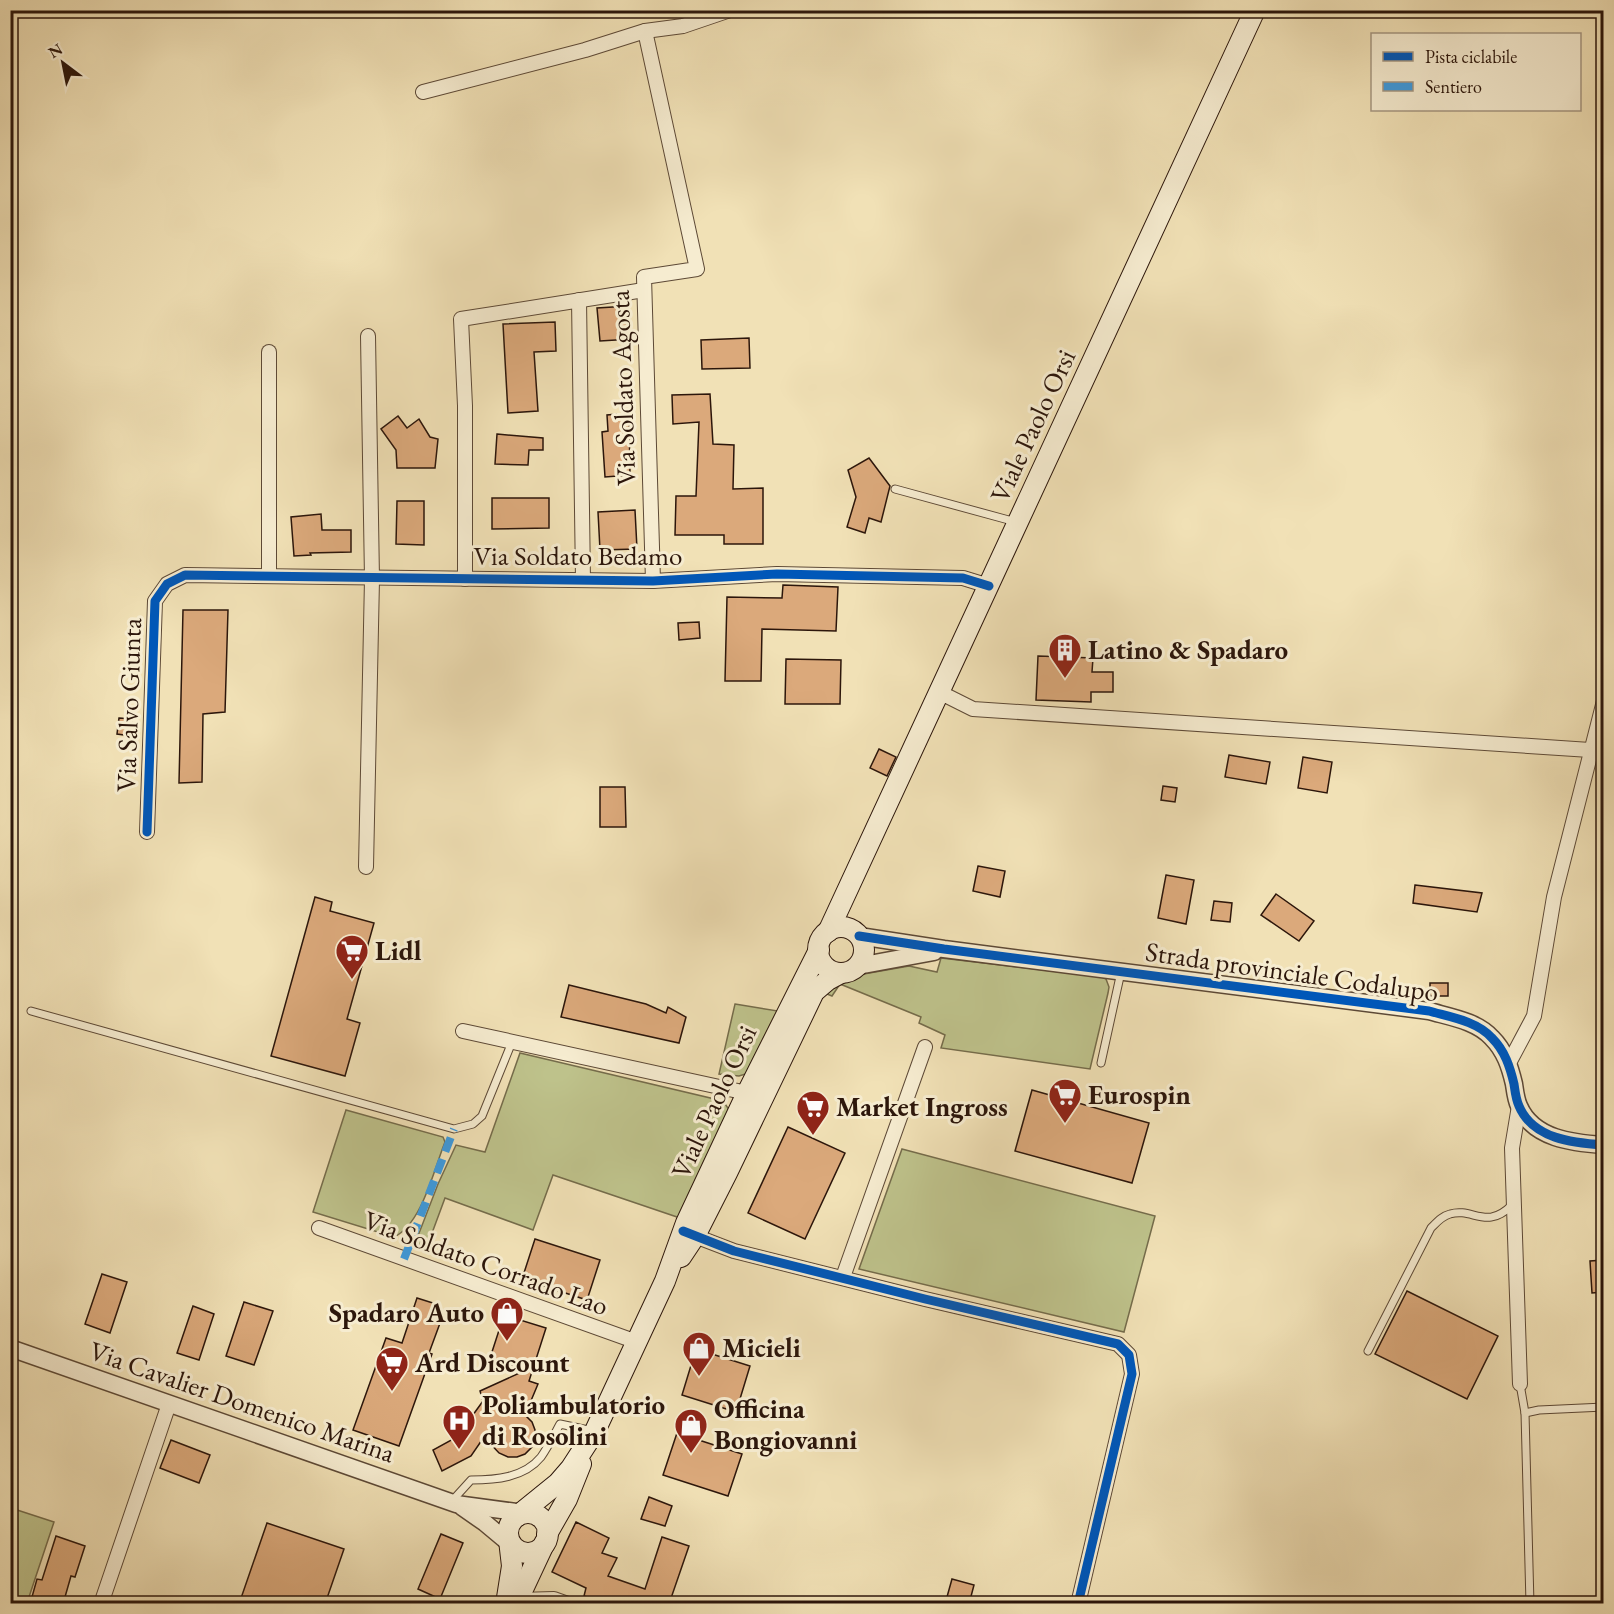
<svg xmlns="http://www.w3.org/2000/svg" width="1614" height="1614" font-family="'EB Garamond',serif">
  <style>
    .green { fill: #bec28b; stroke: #756c4b; stroke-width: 1.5 }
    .building { fill: #dba97b; stroke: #2c160b; stroke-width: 1.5 }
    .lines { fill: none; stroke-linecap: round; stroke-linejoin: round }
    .service-casing { stroke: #5d4936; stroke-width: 9 }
    .minor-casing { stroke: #5d4936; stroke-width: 16 }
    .tertiary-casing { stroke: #5d4936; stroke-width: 19 }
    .secondary-casing { stroke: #2c160b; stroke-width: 22 }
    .service { stroke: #f6ecd0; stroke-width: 7 }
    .minor { stroke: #f6ecd0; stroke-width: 14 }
    .tertiary { stroke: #f6ecd0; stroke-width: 16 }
    .secondary { stroke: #f6ecd0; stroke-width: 20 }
    .quiet { stroke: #3d9ade; stroke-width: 8; stroke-dasharray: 15 8; stroke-linecap: butt }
    .cycleway-casing { stroke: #f6ecd0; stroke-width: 13 }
    .cycleway { stroke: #0057b8; stroke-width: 9 }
    .labels { text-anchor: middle; stroke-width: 6; stroke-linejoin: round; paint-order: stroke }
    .street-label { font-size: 27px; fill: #2c160b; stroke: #f6ecd0 }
    .poi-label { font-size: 27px; font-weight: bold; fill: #2c160b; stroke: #f6ecd0; text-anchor: start }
  </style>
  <rect width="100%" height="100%" fill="#f1e1b6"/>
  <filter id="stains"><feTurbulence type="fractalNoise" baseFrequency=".00333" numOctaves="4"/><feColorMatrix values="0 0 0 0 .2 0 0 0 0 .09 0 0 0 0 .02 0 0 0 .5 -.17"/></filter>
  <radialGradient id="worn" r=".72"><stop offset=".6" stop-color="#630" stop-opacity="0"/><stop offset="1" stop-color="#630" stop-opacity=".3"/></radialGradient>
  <!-- green -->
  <g class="green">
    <path d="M941,958L1102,977L1106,979L1109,987L1108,993L1090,1069L941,1048L945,1035L919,1023L921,1017L840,984L832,996L822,992L858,975L909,966L937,972Z"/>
    <path d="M735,1004L778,1011L749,1073L739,1076L719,1074Z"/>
    <path d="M520,1053L723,1101L730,1111L683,1219L553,1175L533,1230L445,1198L425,1252L416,1241L438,1184L456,1145L485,1152Z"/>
    <path d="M346,1110L443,1137L445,1142C434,1169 422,1224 394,1237L313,1212Z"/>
    <path d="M902,1149L1155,1216L1124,1332L859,1269Z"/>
    <path d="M11,1508L54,1522L27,1603H11Z"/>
  </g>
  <!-- building -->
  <g class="building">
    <path d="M629,306L632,339L600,341L597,308Z"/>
    <path d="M555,322L556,351L534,352L538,411L508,413L503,324Z"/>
    <path d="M749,338L750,368L702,369L701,340Z"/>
    <path d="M710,394L713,444L734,445L733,489L763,488V544H724V535H675L676,496H696L699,422L673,424L672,395Z"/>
    <path d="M629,413L630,475L605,477L602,432L608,431L607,415Z"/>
    <path d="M398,416L407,428L419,419L430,437L438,439L435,468H397L396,450L381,429Z"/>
    <path d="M497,434L543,438V450H529L528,465L495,464Z"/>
    <path d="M869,458L890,486L881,522L869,518L865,533L847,527L856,497L848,470Z"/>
    <path d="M492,498H549V528L492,529Z"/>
    <path d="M397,501H424V545L396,544Z"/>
    <path d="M635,510L637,549L600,550L598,512Z"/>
    <path d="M321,514L322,530H351V552L310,553L311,555L294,556L291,517Z"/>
    <path d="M783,585L838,587L836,631L762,629L761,681H725L727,597L782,598Z"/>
    <path d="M183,610H228L225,712L203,714L202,782L179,783Z"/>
    <path d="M699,622L700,638L679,640L678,623Z"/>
    <path d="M1038,656L1093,658L1092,672H1113V692H1091V702L1036,700Z"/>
    <path d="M786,659L841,660L840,704H785Z"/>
    <path d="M119,718L132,719L131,736L117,734Z"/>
    <path d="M879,749L896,757L887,776L870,768Z"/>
    <path d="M1229,755L1270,762L1266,784L1225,777Z"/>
    <path d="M1303,757L1332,762L1327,793L1298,788Z"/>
    <path d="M1163,786L1177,788L1175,802L1161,800Z"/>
    <path d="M600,787H625L626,827H600Z"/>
    <path d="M978,866L1005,871L1000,897L973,891Z"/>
    <path d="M1166,875L1194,880L1186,924L1158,918Z"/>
    <path d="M1415,885L1482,893L1477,912L1413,903Z"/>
    <path d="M1276,894L1314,921L1299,941L1261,915Z"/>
    <path d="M315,897L332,902L330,911L374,923L347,1019L360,1023L345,1076L271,1056Z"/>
    <path d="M1214,901L1232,903L1230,922L1211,920Z"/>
    <rect x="1430" y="983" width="18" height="13"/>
    <path d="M569,985L646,1004L666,1013L668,1007L686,1017L679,1043L561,1017Z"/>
    <path d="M1032,1090L1149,1123L1132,1183L1015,1151Z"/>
    <path d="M788,1127L845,1153L805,1239L748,1213Z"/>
    <path d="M535,1239L600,1260L587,1300L522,1279Z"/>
    <path d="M1604,1260V1292L1592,1293L1590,1261Z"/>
    <path d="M102,1274L127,1282L110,1333L85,1324Z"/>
    <path d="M1407,1291L1498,1336L1467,1399L1375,1354Z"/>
    <path d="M417,1298L436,1304L433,1312L443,1315L429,1353L432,1354L399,1446L353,1430L386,1338L402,1343Z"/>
    <path d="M244,1302L273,1311L254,1365L226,1356Z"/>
    <path d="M193,1306L214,1314L199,1360L177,1353Z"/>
    <path d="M504,1315L546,1328L529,1381L538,1384L525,1415L532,1422L535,1430V1439L532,1447L525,1454L517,1457H508L499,1453L484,1437L471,1456L442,1471L433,1450L457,1437L483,1401L480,1391L526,1370L490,1358Z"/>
    <path d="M696,1349L750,1366L736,1412L682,1395Z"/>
    <path d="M677,1433L742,1454L728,1496L663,1475Z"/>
    <path d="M171,1440L210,1455L199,1483L160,1468Z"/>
    <path d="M649,1497L672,1506L665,1526L641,1519Z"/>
    <path d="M576,1522L609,1538L602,1553L617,1558L608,1576L645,1589L662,1537L689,1546L669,1604H609L584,1596L586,1588L552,1572Z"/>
    <path d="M267,1523L344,1549L325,1604H239Z"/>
    <path d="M441,1534L463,1543L440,1599L418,1589Z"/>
    <path d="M56,1536L85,1546L75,1577L71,1576L63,1604H30L37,1579L42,1580Z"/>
    <path d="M952,1579L974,1585L969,1604H945Z"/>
  </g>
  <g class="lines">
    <defs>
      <g id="service">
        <path d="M895,489L1016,522"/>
        <path d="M31,1011L454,1129L473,1124L482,1116L512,1042"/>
        <path d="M1101,1063L1121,972"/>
        <path d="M1368,1351L1431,1228C1437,1222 1442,1216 1450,1214C1473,1207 1486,1231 1512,1205"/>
        <path d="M1520,1384L1525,1413L1530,1604"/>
        <path d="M1525,1413L1539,1410L1604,1407"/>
        <path d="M451,1502L471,1480C495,1480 524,1478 541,1457C548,1447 554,1435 560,1424L593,1431"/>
      </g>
      <g id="minor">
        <path d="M645,31L697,269L644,277L653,581"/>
        <path d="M423,92L585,50L645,31L683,26L730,10"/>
        <path d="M579,300L583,580"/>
        <path d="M269,352V576"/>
        <path d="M465,579V406L461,319L644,290"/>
        <path d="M939,692L973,709L1590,750"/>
        <path d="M147,832L155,601L167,584L185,575L653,581L777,574L963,578L989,586"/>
        <path d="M366,867L372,579L368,336"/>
        <path d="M463,1031L747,1093"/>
        <path d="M1509,1063L1534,1016L1554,897L1604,701"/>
        <path d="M1519,1106L1512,1148L1520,1384"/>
        <path d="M319,1228L637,1342"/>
        <path d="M687,1233L734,1251L925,1299L1118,1344L1129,1355L1132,1374L1078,1604"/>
        <path d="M843,1277L925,1047"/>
        <path d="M518,1600L554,1599L568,1604"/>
        <path d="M101,1604L169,1404"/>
      </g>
      <g id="tertiary">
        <path d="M859,936L944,949L1429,1011C1450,1017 1477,1021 1492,1038C1505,1051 1510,1067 1514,1084C1515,1091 1516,1100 1519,1106C1533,1139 1573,1143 1604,1145"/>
        <path d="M858,966L934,952"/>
        <path d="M10,1348L456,1504L531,1514"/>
        <path d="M462,1507L485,1523L515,1548"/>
      </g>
      <g id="secondary">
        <circle cx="841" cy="950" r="23"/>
        <path d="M828,932L1255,10"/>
        <path d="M681,1257L695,1236L727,1173L814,992L828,980L841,973"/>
        <circle cx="528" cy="1533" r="20"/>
        <path d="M516,1517L558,1483L571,1468L595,1431L665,1281L686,1223L747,1093L819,950"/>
        <path d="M547,1534L567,1499L581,1464"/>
        <path d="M506,1604L512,1566L509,1540"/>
        <path d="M516,1604L545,1542"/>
      </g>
    </defs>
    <!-- service casing -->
    <use href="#service" class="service-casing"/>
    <!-- minor casing -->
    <use href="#minor" class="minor-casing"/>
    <!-- tertiary casing -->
    <use href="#tertiary" class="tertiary-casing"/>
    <!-- secondary casing -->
    <use href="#secondary" class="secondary-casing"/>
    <!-- service -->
    <use href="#service" class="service"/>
    <!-- minor -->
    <use href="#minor" class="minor"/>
    <!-- tertiary -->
    <use href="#tertiary" class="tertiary"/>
    <!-- secondary -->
    <use href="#secondary" class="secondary"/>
    <!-- quiet -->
    <path class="quiet" d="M404,1259L454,1129"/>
    <defs>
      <g id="cycleway">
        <path d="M147,832L155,601L167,584L185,575L653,581L777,574L963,578L989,586"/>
        <path d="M859,936L944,949L1429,1011C1450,1017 1477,1021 1492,1038C1505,1051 1510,1067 1514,1084C1515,1091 1516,1100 1519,1106C1533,1139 1573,1143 1604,1145"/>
        <path d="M683,1231L734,1251L925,1299L1118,1344L1129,1355L1132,1374L1078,1604"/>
      </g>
    </defs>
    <!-- cycleway casing -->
    <use href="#cycleway" class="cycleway-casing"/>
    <!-- cycleway -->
    <use href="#cycleway" class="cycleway"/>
  </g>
  <!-- icons -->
  <defs>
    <symbol id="building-pin" viewBox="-11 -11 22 30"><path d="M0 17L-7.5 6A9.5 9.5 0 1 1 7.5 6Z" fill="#8f2418" stroke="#f6ecd0"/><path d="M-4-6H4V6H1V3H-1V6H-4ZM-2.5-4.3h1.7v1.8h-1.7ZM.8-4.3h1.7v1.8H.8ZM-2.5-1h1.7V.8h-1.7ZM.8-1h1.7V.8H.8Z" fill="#fff"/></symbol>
    <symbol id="supermarket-pin" viewBox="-11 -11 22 30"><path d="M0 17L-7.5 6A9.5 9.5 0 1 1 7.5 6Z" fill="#8f2418" stroke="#f6ecd0"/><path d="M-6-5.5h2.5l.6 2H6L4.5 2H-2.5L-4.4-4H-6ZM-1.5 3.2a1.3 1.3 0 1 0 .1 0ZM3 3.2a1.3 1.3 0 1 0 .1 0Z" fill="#fff"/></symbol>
    <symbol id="shop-pin" viewBox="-11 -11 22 30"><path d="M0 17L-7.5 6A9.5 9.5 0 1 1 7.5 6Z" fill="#8f2418" stroke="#f6ecd0"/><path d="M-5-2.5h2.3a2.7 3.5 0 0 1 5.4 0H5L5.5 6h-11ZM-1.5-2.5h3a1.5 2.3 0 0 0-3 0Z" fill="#fff"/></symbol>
    <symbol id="hospital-pin" viewBox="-11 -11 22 30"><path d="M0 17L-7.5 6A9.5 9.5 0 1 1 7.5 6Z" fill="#8f2418" stroke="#f6ecd0"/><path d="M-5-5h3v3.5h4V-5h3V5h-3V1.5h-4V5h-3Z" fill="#fff"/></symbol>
  </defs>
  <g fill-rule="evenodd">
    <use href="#building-pin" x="1046" y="631" width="38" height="52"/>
    <use href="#supermarket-pin" x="333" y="932" width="38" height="52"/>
    <use href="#supermarket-pin" x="1046" y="1076" width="38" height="52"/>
    <use href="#supermarket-pin" x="794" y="1088" width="38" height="52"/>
    <use href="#shop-pin" x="488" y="1294" width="38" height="52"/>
    <use href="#shop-pin" x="680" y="1329" width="38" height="52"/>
    <use href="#supermarket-pin" x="373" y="1344" width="38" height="52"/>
    <use href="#hospital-pin" x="440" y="1402" width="38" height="52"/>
    <use href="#shop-pin" x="672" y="1406" width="38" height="52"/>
  </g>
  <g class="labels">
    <!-- street labels -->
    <g class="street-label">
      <text transform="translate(623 388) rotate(-92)" y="9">Via Soldato Agosta</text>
      <text transform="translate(1033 426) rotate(-65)" y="9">Viale Paolo Orsi</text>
      <text x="578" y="565">Via Soldato Bedamo</text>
      <text transform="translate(129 705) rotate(-88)" y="9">Via Salvo Giunta</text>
      <text transform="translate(1292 972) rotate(8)" y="9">Strada provinciale Codalupo</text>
      <text transform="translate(714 1102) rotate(-65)" y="9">Viale Paolo Orsi</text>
      <text transform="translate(486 1263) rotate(20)" y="9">Via Soldato Corrado Lao</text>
      <text transform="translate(242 1402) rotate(19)" y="9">Via Cavalier Domenico Marina</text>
    </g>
    <!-- poi labels -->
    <g class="poi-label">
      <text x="1088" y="659">Latino &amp; Spadaro</text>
      <text x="375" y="960">Lidl</text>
      <text x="1088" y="1104">Eurospin</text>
      <text x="836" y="1116">Market Ingross</text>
      <text x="484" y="1322" text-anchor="end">Spadaro Auto</text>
      <text x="722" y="1357">Micieli</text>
      <text x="415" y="1372">Ard Discount</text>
      <text x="482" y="1414">Poliambulatorio<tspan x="482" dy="31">di Rosolini</tspan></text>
      <text x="714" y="1418">Officina<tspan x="714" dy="31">Bongiovanni</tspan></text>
    </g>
  </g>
  <!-- margin -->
  <rect width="1614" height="1614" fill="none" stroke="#f1e1b6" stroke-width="36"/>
  <rect x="12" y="12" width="1590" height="1590" fill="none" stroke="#2c160b" stroke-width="3"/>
  <rect x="18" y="18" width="1578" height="1578" fill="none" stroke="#2c160b" stroke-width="1.5"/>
  <!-- legend -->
  <rect x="1371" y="33" width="210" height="78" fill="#f6ecd0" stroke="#a59681" stroke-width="1.5"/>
  <rect x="1383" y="52" width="30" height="9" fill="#0057b8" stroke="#a59681" stroke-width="1.5"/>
  <text x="1425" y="63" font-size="18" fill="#2c160b">Pista ciclabile</text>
  <rect x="1383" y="82" width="30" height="9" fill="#3d9ade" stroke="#a59681" stroke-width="1.5"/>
  <text x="1425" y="93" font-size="18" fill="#2c160b">Sentiero</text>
  <!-- north arrow -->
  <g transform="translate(63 63) rotate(328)" stroke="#f6ecd0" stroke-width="4.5" paint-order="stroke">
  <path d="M0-4.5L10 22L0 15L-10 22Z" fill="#2c160b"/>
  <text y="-9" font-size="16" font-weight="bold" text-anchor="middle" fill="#2c160b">N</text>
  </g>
  <rect width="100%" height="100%" filter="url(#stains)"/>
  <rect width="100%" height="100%" fill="url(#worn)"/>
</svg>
